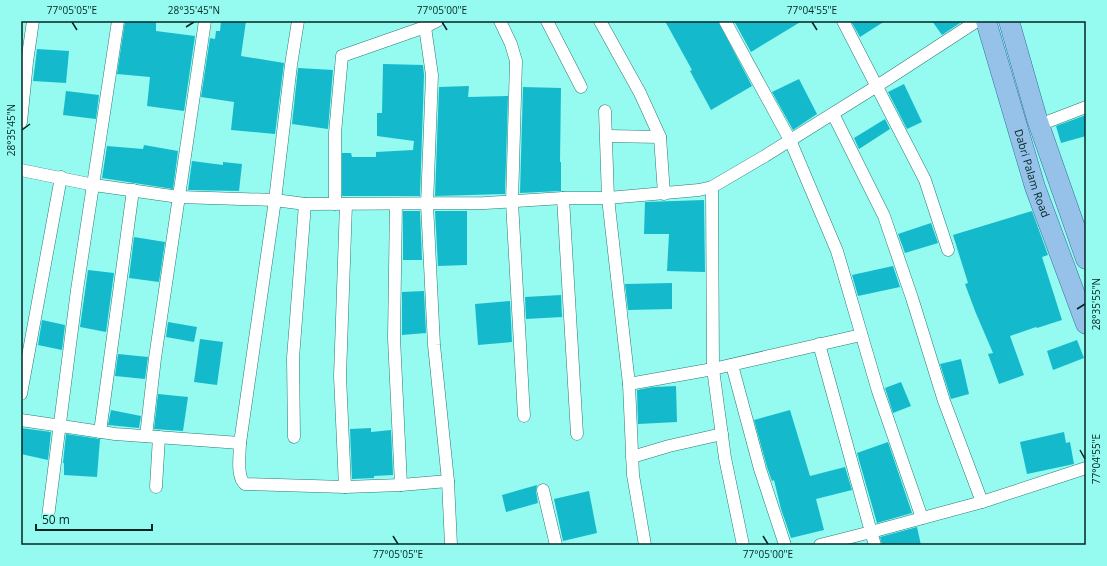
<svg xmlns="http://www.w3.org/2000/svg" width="1107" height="566" font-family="'Open Sans',sans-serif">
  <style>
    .building { fill: #14bacc }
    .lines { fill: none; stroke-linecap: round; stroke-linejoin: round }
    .minor-casing { stroke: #2c7b74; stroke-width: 13 }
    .primary-casing { stroke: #35719b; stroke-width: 21 }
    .minor { stroke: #fff; stroke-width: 12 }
    .primary { stroke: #96c2ea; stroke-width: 20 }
    .ticks { fill: none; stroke: #042623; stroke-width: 1.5 }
    .labels { text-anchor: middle; stroke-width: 3; stroke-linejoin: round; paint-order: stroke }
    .street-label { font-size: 11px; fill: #042623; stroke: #95faf0 }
    .neatline { fill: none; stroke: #042623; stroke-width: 1.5 }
    .ticks-label { font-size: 10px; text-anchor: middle; fill: #042623 }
  </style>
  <rect width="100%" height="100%" fill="#95faf0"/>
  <!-- building -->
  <g class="building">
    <path d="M125,21H156V31L195,36L184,111L147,106L150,77L117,74Z"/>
    <path d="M221,21H246L241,56L284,63L275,134L231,130L234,102L201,97L210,38L215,39L216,31H220Z"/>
    <path d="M665,21H718L752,86L711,110L690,71L692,70Z"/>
    <path d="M734,21H802L751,52Z"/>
    <path d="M855,21H885L860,37L852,23Z"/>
    <path d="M932,21H963L942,35Z"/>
    <path d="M37,49L69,51L66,83L33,81Z"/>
    <path d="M383,64L423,65L424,75L420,196H342V153H351L352,157H376V152L413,150L414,141L377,136V113H382Z"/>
    <path d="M298,68L333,70L328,129L292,124Z"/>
    <path d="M799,79L817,114L793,130L772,92Z"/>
    <path d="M904,84L922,122L907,129L888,92Z"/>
    <path d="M469,86L468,97L508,96L505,194L435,196L439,87Z"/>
    <path d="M523,87L561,88L560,162H561V191L520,193Z"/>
    <path d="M66,91L99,95L96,119L63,115Z"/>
    <path d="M1086,115V136L1061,143L1056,126Z"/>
    <path d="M885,119L890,129L859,149L854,138Z"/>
    <path d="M144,145L178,151L173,189L102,178L107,146L143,149Z"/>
    <path d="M192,161L223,165V162L242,164L239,191L188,190Z"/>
    <path d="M704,200L705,272L667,271L669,234H644L645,202Z"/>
    <path d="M403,211H420L422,260H403Z"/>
    <path d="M435,211H467V265L438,266Z"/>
    <path d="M1032,211L1048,255L1042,257L1062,320L1037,328L1036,327L1010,336L1024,375L999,384L988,354L993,353L975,311L965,284L968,283L953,235Z"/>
    <path d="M931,223L938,243L905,253L898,234Z"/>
    <path d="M134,237L165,242L159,282L129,278Z"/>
    <path d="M893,266L900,287L858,296L852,275Z"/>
    <path d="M88,270L114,273L106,332L80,327Z"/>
    <path d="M672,283V309L628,310L625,284Z"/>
    <path d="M424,291L426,333L402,335V292Z"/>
    <path d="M561,295L562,317L526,319L525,297Z"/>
    <path d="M510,301L512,342L478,345L475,304Z"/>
    <path d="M42,320L65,325L62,350L38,345Z"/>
    <path d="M168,322L197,327L194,342L166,337Z"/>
    <path d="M200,339L223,342L217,385L194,382Z"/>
    <path d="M1077,340L1084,358L1053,370L1047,351Z"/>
    <path d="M118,354L148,357L145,379L115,376Z"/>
    <path d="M961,359L969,394L951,399L940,364Z"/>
    <path d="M901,382L911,406L893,413L885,388Z"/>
    <path d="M676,386L677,422L638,424L637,390L653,387Z"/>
    <path d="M158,394L188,397L183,431L154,429Z"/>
    <path d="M111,410L141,416L139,428L108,425Z"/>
    <path d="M790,410L810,476L845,467L852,490L816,499L824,530L791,538L781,509L774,480L772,481L767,467L754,420Z"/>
    <path d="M21,428L51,432L48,460L21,454Z"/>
    <path d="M371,428V432L391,430L393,475L374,476V478L352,479L350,429Z"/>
    <path d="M1064,432L1066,443L1070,442L1074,464L1027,474L1020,442Z"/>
    <path d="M66,434L100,439L97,477L64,475V463H63Z"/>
    <path d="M888,442L912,513L877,523L857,453Z"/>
    <path d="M537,485L536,491L538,503L506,512L502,495Z"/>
    <path d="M589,491L597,533L563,541L554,499Z"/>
    <path d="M917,527L921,545H882L880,537Z"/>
  </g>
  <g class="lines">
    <defs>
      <g id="minor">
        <path d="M500,21L511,44L516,61L512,202L524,416"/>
        <path d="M547,21L581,87"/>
        <path d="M600,21L640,93L660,137L664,194"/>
        <path d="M725,21L790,140L837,251L878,391L922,518"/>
        <path d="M843,21L925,180L948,250"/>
        <path d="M605,111L608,198L629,384L633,475L645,545"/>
        <path d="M833,114L884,216L912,298L944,401L982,502"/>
        <path d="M21,122L27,62L33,21"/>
        <path d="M1039,125L1086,107"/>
        <path d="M607,136L660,137"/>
        <path d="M21,170L94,185L179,197L275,200L305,204L485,203L563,198H608L699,190L712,187L765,156L877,86L977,21"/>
        <path d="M712,187L713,369L861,335"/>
        <path d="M563,198L577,434"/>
        <path d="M335,204V133L342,56L425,27L437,21"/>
        <path d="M396,204L394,338L401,485"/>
        <path d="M819,344L871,532L820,545"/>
        <path d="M732,365L760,469L785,545"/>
        <path d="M629,384L713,369L725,458L743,545"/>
        <path d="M21,394L61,177"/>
        <path d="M21,420L115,434L240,443L275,200L291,65L298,21"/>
        <path d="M100,432L133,190"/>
        <path d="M146,436L155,358L205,21"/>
        <path d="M294,437L293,358L305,204"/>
        <path d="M240,443C240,454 236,477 245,484L345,487L401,485L448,481L434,345L427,204L432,75L425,27"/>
        <path d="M632,457L669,446L722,434"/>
        <path d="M448,481L451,545"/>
        <path d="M156,487L159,437"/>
        <path d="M345,487L340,376L346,204"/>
        <path d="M543,490L556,545"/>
        <path d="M48,517L77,290L118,21"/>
        <path d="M875,545L871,532L982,502L1086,468"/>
      </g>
      <g id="primary">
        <path id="s1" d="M986,21L1035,187L1086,324"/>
        <path d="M1009,21L1037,119L1086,259"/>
      </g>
    </defs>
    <!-- minor casing -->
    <use href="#minor" class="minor-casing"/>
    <!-- primary casing -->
    <use href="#primary" class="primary-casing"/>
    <!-- minor -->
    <use href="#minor" class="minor"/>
    <!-- primary -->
    <use href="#primary" class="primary"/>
  </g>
  <!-- ticks -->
  <path class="ticks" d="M72,22L77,30M442,22L447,30M812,22L817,30M186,27L194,22M22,130L30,124M1077,309L1085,304M1080,450L1085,459M393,536L398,544M763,536L768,544"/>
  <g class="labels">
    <!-- street labels -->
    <g class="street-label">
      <text dy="4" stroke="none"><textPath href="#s1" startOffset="159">Dabri Palam Road</textPath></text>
    </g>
  </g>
  <!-- border -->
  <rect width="1107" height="566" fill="none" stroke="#95faf0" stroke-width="44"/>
  <!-- scale -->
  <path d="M36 524v6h116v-6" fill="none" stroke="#042623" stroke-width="2"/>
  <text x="42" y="524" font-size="12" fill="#042623" stroke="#95faf0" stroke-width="3" paint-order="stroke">50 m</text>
  <rect x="22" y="22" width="1063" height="522" class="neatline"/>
  <g class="ticks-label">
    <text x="72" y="14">77°05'05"E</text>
    <text x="194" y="14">28°35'45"N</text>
    <text x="442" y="14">77°05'00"E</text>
    <text x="812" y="14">77°04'55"E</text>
    <text transform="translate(11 130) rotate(-90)" y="4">28°35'45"N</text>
    <text transform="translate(1096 304) rotate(-90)" y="4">28°35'55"N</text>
    <text transform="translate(1096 459) rotate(-90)" y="4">77°04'55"E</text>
    <text x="398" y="558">77°05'05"E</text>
    <text x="768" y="558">77°05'00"E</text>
  </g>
</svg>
